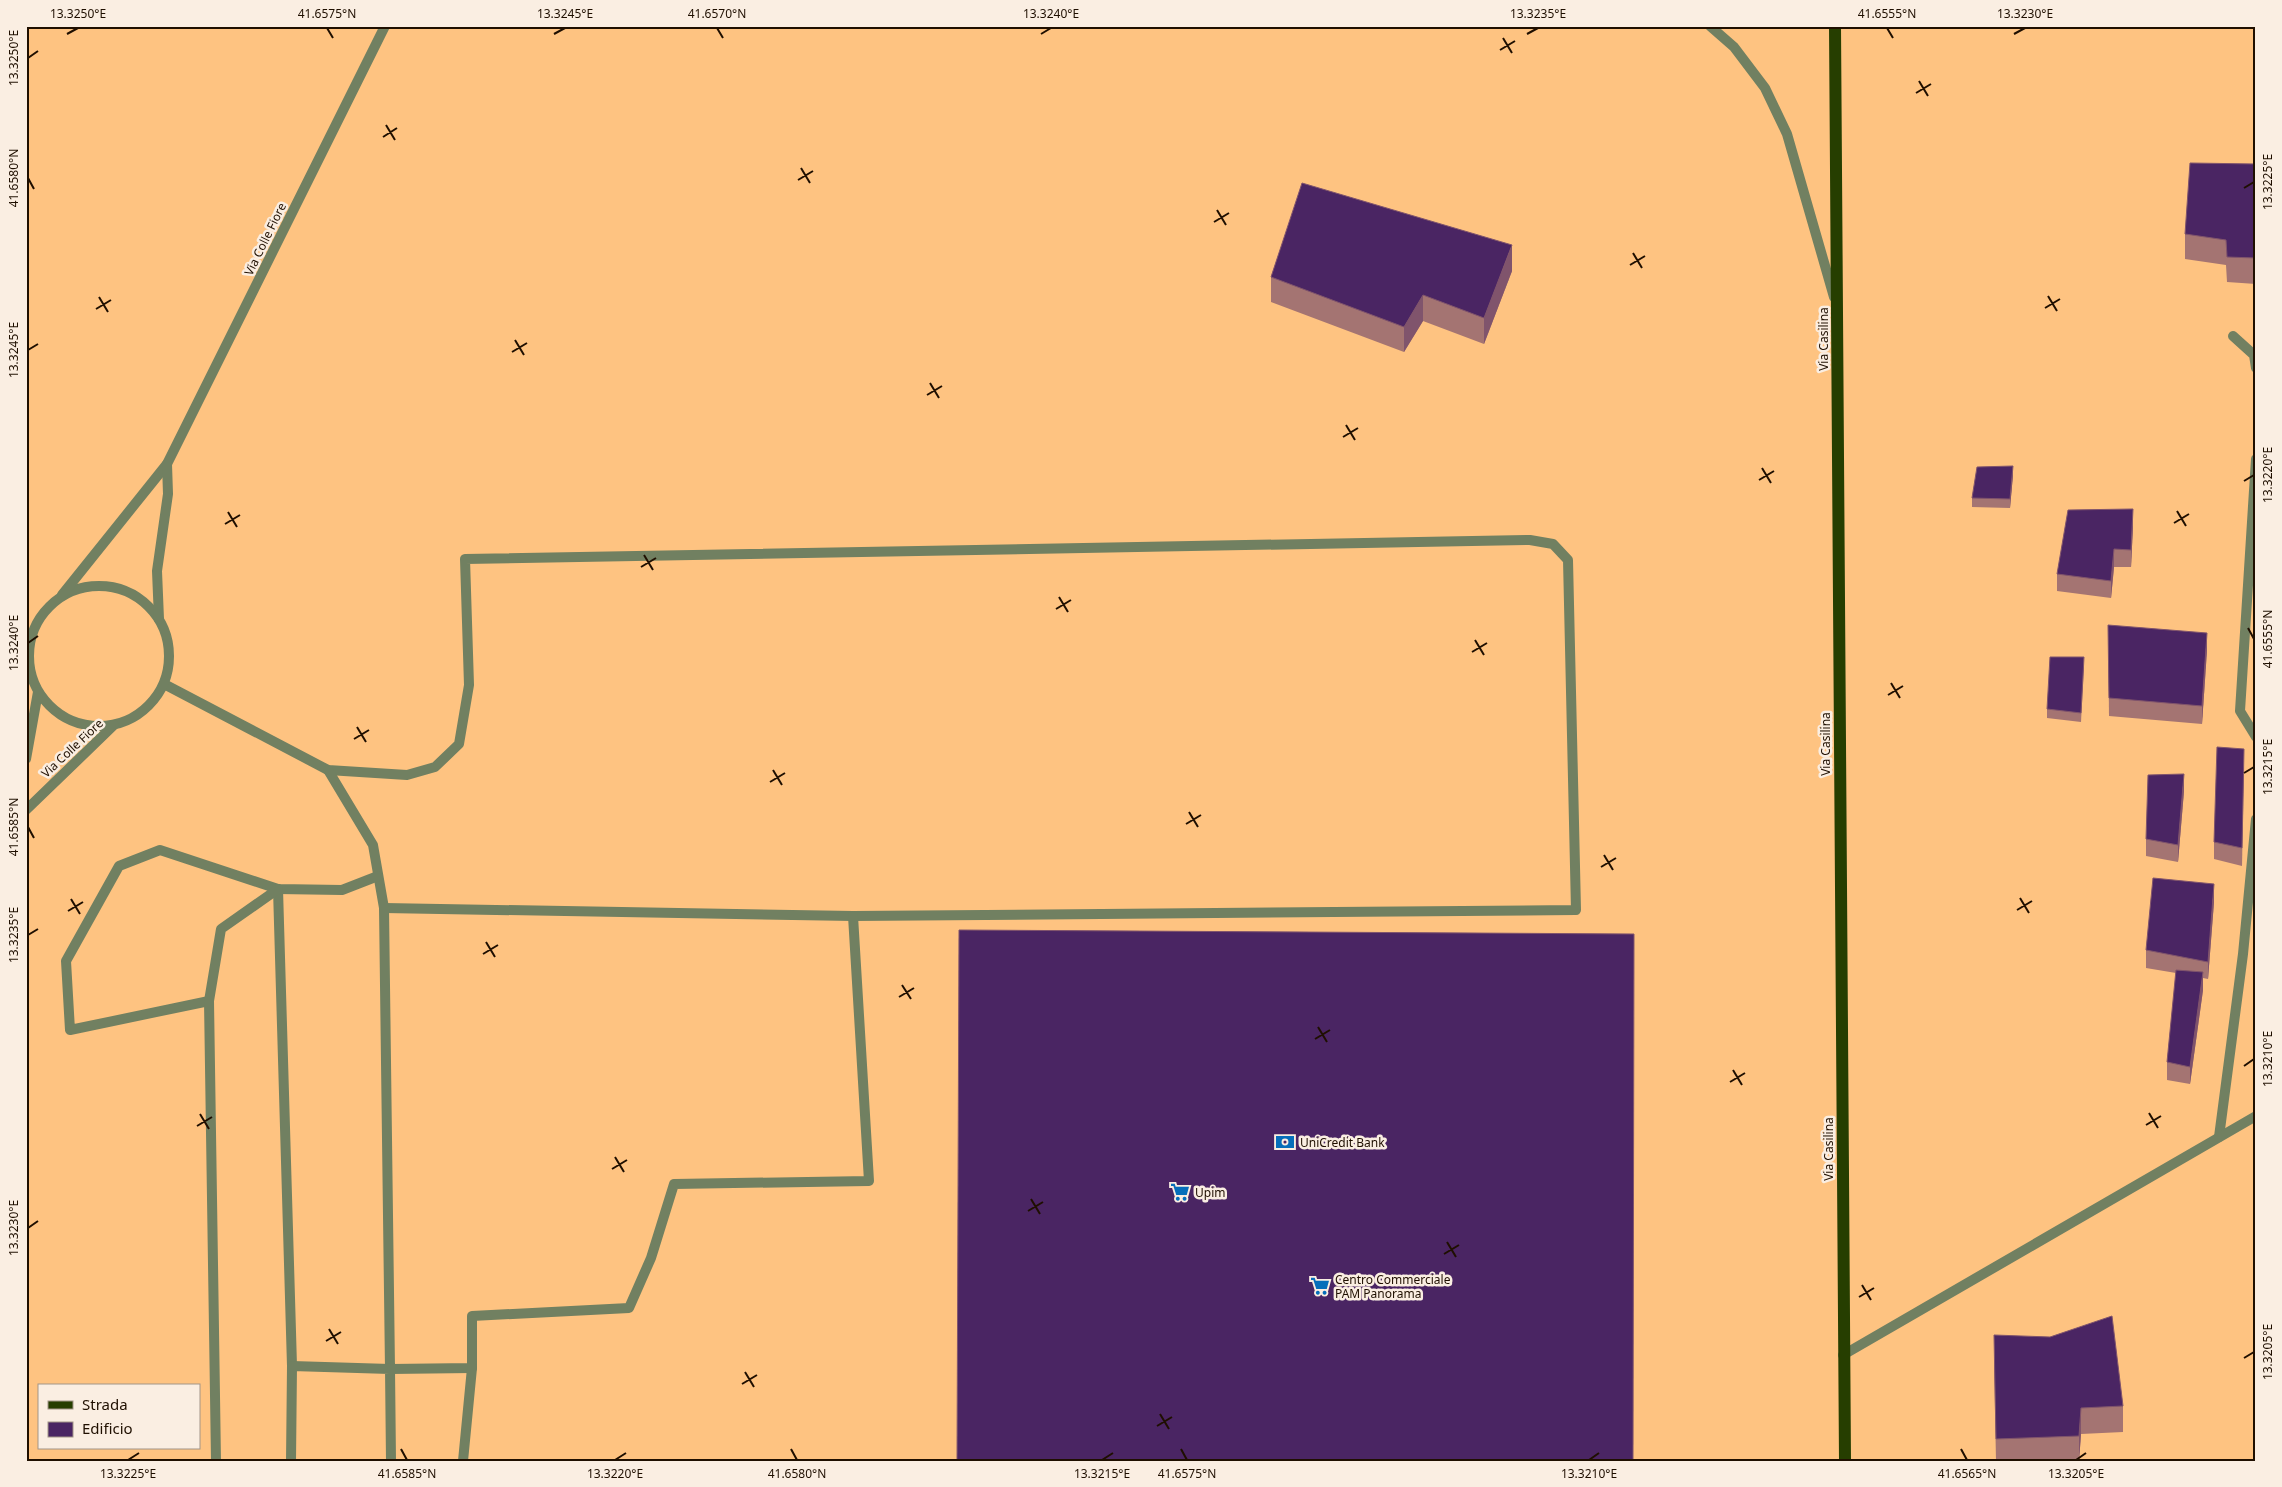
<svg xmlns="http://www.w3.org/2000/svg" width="2282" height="1487" viewBox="0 0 2282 1487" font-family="'Noto Sans',sans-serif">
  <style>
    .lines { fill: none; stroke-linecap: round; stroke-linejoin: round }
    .service { stroke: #718061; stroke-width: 10 }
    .minor { stroke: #718061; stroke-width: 10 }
    .primary { stroke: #263e00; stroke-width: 12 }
    .wall { fill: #a47472 }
    .shaded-wall { fill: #80546c }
    .building { fill: #4a2563; stroke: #80546c }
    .ticks { fill: none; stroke: #1f0f00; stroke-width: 2 }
    .labels { text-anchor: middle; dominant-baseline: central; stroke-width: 5; stroke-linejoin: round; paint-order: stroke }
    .street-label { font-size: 12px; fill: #1f0f00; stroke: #faeee2 }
    .poi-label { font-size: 12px; fill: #1f0f00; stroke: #faeee2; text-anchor: start }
    .neatline { fill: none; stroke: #1f0f00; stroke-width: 2 }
    .ticks-label { font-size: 12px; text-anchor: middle; fill: #1f0f00 }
  </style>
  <rect width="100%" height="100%" fill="#fec381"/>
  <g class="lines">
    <g class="service">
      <polyline points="2233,336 2254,355 2256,368"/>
      <polyline points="2256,459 2240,711 2256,737"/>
      <polyline points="164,684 328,770 407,775 435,767 459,744 469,685 465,559 1530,540 1553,544 1568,560 1576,910 853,916 384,908"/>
      <polyline points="328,770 373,845 384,908 390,1369 472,1368 472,1316 629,1308 651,1258 674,1184 869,1181 853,916"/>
      <polyline points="278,889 292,1366"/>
      <polyline points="209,1001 70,1030 66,961 119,866 160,850 278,889 342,890 378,876"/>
      <polyline points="2219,1137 2243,954 2256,819"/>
      <polyline points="216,1461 209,1001 221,929 278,889"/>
      <polyline points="291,1461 292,1366 390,1369 391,1461"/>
      <polyline points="463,1461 472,1368"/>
    </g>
    <g class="minor">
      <polyline points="1710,26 1734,47 1765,88 1787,134 1834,297"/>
      <circle cx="99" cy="656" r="70"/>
      <polyline points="62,595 167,464 385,26"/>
      <polyline points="159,619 157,571 168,494 167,464"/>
      <polyline points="26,759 38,692"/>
      <polyline points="26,810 114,725"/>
      <polyline points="1843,1355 2256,1116"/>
    </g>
    <polyline class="primary" points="1835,26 1845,1461"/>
  </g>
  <g class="wall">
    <polygon points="2256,164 2256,284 2227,282 2226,265 2185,259 2185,234"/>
    <polygon points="1512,271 1484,344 1423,321 1404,352 1271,302 1271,277"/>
    <polygon points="2013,475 2010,508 1972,507 1972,498"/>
    <polygon points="2133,526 2131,567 2114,567 2111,598 2057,591 2057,574"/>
    <polygon points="2108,625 2207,650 2202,724 2109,716"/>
    <polygon points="2084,666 2081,722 2047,718 2047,709"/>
    <polygon points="2244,766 2242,866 2214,859 2214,842"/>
    <polygon points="2184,791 2178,862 2146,856 2146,839"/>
    <polygon points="2214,902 2208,979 2203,978 2203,990 2190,1084 2167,1080 2167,1062 2176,973 2146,968 2146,950"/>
    <polygon points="1994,1360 2123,1406 2123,1432 2081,1434 2079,1461 1996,1461"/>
  </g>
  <g class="shaded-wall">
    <polygon points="1512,245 1512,271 1484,344 1484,318"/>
    <polygon points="1423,295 1423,321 1404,352 1404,327"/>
    <polygon points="2013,466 2013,475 2010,508 2010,499"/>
    <polygon points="2133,509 2133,526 2131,567 2131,550"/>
    <polygon points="2114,549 2114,567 2111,598 2111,581"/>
    <polygon points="2207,633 2207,650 2202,724 2202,706"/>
    <polygon points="2184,774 2184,791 2178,862 2178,845"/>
    <polygon points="2214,884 2214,902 2208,979 2208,962"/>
    <polygon points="2203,972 2203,990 2190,1084 2190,1067"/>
    <polygon points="2081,1408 2081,1434 2079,1461 2079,1436"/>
  </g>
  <g class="building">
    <polygon points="2190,163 2256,164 2256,258 2227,257 2226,240 2185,234"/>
    <polygon points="1302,183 1512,245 1484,318 1423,295 1404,327 1271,277"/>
    <polygon points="2013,466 2010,499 1972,498 1977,467"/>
    <polygon points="2133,509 2131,550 2114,549 2111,581 2057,574 2068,510"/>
    <polygon points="2108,625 2207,633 2202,706 2109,698"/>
    <polygon points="2050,657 2084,657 2081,713 2047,709"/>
    <polygon points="2217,747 2244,749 2242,848 2214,842"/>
    <polygon points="2184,774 2178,845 2146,839 2148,775"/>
    <polygon points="2153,878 2214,884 2208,962 2146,950"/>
    <polygon points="959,930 1634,934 1633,1461 957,1461"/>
    <polygon points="2176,970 2203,972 2190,1067 2167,1062"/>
    <polygon points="2112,1316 2123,1406 2081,1408 2079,1436 1996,1439 1994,1335 2050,1337"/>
  </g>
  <path class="ticks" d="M327 28 333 38M717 28 723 38M1887 28 1893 38M67 34 78 28M554 34 565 28M1041 34 1051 28M1527 34 1538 28M2014 34 2025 28M1503 38 1512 53M1500 50 1515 41M28 58 38 51M1919 81 1928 96M1916 93 1931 84M386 125 395 140M383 137 397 128M801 168 810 183M28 178 34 189M798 180 813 171M2244 188 2254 182M1217 210 1226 225M1214 222 1229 213M1633 253 1642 268M1630 265 1645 256M2048 296 2057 311M99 297 108 312M2045 308 2060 299M96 309 111 300M515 340 524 355M28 350 38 344M512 352 527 343M930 383 939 398M927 395 942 386M1346 425 1355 440M1343 437 1358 428M1762 468 1771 483M1759 480 1774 471M2244 481 2254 475M2177 511 2186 526M228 512 237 527M2174 523 2189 514M225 524 240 515M644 555 653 570M641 567 656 558M1059 597 1068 612M1056 609 1071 600M2248 628 2254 639M1475 640 1484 655M28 643 38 636M1472 652 1487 643M1891 683 1900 698M1888 695 1903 686M357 727 366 742M354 739 369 730M773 770 782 785M2244 773 2254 767M770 782 785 773M1189 812 1198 827M1186 824 1201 815M28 827 34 838M1604 855 1613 870M1601 867 1616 858M2020 898 2029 913M71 899 80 914M2017 910 2032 901M68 911 83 902M28 935 38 929M486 942 495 957M483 954 498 945M902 985 911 999M899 997 914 988M1318 1027 1327 1042M1315 1039 1330 1030M2244 1066 2254 1059M1733 1070 1742 1085M1730 1082 1745 1073M2149 1113 2158 1128M200 1114 209 1129M2146 1125 2161 1116M197 1126 212 1117M615 1157 624 1172M612 1169 627 1160M1031 1199 1040 1214M1028 1211 1043 1202M28 1228 38 1221M1447 1242 1456 1257M1444 1254 1459 1245M1862 1285 1871 1300M1859 1297 1874 1288M329 1329 338 1344M326 1341 341 1332M2244 1358 2254 1352M745 1372 754 1387M742 1384 757 1375M1160 1414 1169 1429M1157 1426 1172 1417M401 1449 407 1460M791 1449 797 1460M1181 1449 1187 1460M1961 1449 1967 1460M128 1460 139 1453M615 1460 626 1453M1102 1460 1113 1453M1589 1460 1599 1453M2076 1460 2086 1453"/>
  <defs>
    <g id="bank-bare" transform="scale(1.5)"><path d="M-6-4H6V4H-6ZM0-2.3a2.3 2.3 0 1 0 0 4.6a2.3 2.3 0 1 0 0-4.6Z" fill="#066eba" stroke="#faeee2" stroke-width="2.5" paint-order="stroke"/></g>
    <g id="supermarket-bare" transform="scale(1.5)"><path d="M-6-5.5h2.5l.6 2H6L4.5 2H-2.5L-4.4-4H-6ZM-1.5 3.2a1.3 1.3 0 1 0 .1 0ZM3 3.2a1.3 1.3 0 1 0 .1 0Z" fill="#066eba" stroke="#faeee2" stroke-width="2.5" paint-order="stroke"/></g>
  </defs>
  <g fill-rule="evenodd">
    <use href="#bank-bare" x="1285" y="1142"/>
    <use href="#supermarket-bare" x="1180" y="1192"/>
    <use href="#supermarket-bare" x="1320" y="1286"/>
  </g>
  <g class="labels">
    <g class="street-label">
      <text transform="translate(265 239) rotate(-64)">Via Colle Fiore</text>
      <text transform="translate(1823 339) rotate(-90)">Via Casilina</text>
      <text transform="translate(1825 744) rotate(-90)">Via Casilina</text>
      <text transform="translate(72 748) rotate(-43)">Via Colle Fiore</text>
      <text transform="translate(1828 1149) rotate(-90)">Via Casilina</text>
    </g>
    <g class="poi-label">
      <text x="1300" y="1142">UniCredit Bank</text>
      <text x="1195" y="1192">Upim</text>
      <text x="1335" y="1279">Centro Commerciale<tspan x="1335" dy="14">PAM Panorama</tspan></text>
    </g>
  </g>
  <rect width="2282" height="1487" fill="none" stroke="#faeee2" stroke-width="55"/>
  <rect x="38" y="1384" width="162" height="65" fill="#faeee2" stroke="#a29588"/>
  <rect x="48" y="1401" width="25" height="8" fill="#263e00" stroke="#a29588"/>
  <text x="82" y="1410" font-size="15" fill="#1f0f00">Strada</text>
  <rect x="48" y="1422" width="25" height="15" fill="#4a2563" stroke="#a29588"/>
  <text x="82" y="1434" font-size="15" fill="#1f0f00">Edificio</text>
  <rect x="28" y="28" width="2226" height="1432" class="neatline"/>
  <g class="ticks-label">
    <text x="78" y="18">13.3250°E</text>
    <text x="327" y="18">41.6575°N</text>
    <text x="565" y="18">13.3245°E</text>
    <text x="717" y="18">41.6570°N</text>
    <text x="1051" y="18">13.3240°E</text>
    <text x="1538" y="18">13.3235°E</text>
    <text x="1887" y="18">41.6555°N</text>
    <text x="2025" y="18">13.3230°E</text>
    <text transform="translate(14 58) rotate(-90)" y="4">13.3250°E</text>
    <text transform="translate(14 178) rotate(-90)" y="4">41.6580°N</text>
    <text transform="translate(2268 182) rotate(-90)" y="4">13.3225°E</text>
    <text transform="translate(14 350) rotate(-90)" y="4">13.3245°E</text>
    <text transform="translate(2268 475) rotate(-90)" y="4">13.3220°E</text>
    <text transform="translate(2268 639) rotate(-90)" y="4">41.6555°N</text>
    <text transform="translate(14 643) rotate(-90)" y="4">13.3240°E</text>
    <text transform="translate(2268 767) rotate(-90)" y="4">13.3215°E</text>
    <text transform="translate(14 827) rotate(-90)" y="4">41.6585°N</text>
    <text transform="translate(14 935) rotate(-90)" y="4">13.3235°E</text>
    <text transform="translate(2268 1059) rotate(-90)" y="4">13.3210°E</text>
    <text transform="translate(14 1228) rotate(-90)" y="4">13.3230°E</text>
    <text transform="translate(2268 1352) rotate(-90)" y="4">13.3205°E</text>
    <text x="128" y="1478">13.3225°E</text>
    <text x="407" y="1478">41.6585°N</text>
    <text x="615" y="1478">13.3220°E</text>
    <text x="797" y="1478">41.6580°N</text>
    <text x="1102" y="1478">13.3215°E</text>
    <text x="1187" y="1478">41.6575°N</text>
    <text x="1589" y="1478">13.3210°E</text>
    <text x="1967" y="1478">41.6565°N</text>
    <text x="2076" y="1478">13.3205°E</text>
  </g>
</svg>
